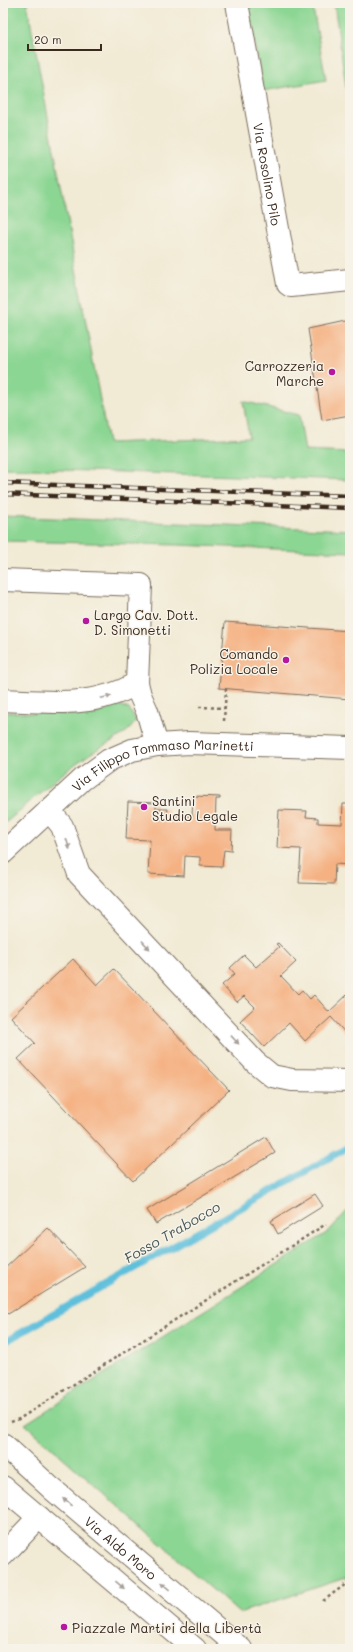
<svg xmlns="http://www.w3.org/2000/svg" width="353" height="1652" viewBox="0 0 353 1652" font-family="Mali,sans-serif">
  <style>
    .green { fill: #8bd693; stroke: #638058 }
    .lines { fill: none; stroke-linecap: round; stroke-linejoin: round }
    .stream { stroke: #5ec0dc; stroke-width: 7 }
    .building { fill: #f5b182 }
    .minor-casing { stroke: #7b6d5e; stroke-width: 24 }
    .path { stroke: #7b6d5e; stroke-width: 2.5; stroke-dasharray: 3 3; stroke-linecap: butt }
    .minor { stroke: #fff; stroke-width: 22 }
    .rail-casing { stroke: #3b2a1e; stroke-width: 4.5 }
    .rail { stroke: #f7f3e8; stroke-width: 3; stroke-dasharray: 9; stroke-linecap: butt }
    .oneway { fill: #a79f9a }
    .poi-dot { fill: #b5179e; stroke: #f7f3e8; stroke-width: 1.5 }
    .labels { text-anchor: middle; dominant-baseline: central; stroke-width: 3; stroke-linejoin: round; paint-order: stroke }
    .street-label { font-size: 13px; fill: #3b2a1e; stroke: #f7f3e8 }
    .poi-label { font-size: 13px; fill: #3b2a1e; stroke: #f7f3e8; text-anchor: start }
    .water-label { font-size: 14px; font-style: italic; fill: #465757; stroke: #f7f3e8 }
  </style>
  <rect width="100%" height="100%" fill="#f7f3e8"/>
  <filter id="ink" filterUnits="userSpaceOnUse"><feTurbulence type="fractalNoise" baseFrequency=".025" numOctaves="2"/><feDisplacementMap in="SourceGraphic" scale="8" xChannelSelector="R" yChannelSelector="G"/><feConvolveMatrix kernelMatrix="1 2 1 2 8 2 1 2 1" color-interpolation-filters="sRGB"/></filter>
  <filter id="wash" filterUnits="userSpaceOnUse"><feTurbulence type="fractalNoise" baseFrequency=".012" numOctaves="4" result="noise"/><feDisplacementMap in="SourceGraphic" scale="16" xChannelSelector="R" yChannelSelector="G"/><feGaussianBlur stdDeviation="0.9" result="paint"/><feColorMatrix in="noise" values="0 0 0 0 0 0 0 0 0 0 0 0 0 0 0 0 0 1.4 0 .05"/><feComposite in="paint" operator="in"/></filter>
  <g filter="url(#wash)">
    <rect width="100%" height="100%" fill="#f1ead4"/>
    <g class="green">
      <polygon points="3,3 27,3 108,443 249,437 243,401 299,415 305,451 350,453 350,480 3,468"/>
      <polygon points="247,3 312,3 326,80 263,91"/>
      <polygon points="334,3 350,3 350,114"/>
      <polygon points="3,516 350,530 350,552 178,545 3,541"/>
      <path d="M119 705 129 709 136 720C131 732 114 740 103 746 66 767 35 798 3 825V712L93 715Z"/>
      <polygon points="350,1208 350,1591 348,1577 239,1613 25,1424 328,1232"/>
    </g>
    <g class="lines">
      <polyline class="stream" points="8,1340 350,1146"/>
    </g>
    <g id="blocks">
      <g class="building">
        <polygon points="350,320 350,415 322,420 308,329"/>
        <polygon points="225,622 350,631 350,699 219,688"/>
        <polygon points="193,796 220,797 220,799 216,799 215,830 232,830 231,851 224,850 222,867 200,866 200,857 185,856 184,876 148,874 150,840 126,839 128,802 156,803 156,809 168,809 167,815 192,816"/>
        <polygon points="343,804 350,804 350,865 335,864 334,884 299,883 301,849 277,848 279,810 307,811 306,817 318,818 318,823 342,824"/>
        <polygon points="278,943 296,962 281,976 298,994 302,990 310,999 314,995 329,1012 347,995 350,998 350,1038 331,1017 305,1041 289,1023 264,1047 240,1021 255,1007 244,996 237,1002 222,985 235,974 230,968 244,955 256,967 279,947 276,944"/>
        <polygon points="73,959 97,985 114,969 229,1090 133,1181 18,1059 35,1043 11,1017"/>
        <polygon points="266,1137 275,1153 156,1224 147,1210"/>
        <polygon points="315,1194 323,1206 278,1234 271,1221"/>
        <polygon points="48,1228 85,1267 8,1314 3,1309 3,1270"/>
      </g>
    </g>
  </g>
  <g filter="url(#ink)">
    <use href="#blocks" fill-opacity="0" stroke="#7b6d5e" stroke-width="1"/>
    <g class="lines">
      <g class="minor-casing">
        <g id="minor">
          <path id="s1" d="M237 3 288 284 291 286 350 280"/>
          <polyline points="3,580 141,585 137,683 140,695 147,711 157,745"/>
          <path d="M3 700C49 702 96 708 137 683"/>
          <polyline points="49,810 62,826 79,874 255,1062 272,1076 292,1080 350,1081"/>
          <path id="s2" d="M3 853 83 779 109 760 132 750 157 745 189 743 350 748"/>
          <path id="s3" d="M3 1444 51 1488 241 1649"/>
          <polyline points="3,1487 195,1649"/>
          <polyline points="3,1555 39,1517"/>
        </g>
      </g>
      <g class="path">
        <polyline points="199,707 225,708"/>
        <polyline points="224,721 226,689"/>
        <polyline points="11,1422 19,1419 326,1224"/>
        <polyline points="323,1601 350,1581"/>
      </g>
      <use href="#minor" class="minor"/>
      <g class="rail-casing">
        <g id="rail">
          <polyline points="3,483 350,496"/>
          <polyline points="3,494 350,508"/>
        </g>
      </g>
      <use href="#rail" class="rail"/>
    </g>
    <defs><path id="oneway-solid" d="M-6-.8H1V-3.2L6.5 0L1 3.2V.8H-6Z"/></defs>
    <g class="oneway">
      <use href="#oneway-solid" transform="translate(106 697) rotate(-15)"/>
      <use href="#oneway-solid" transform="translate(68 844) rotate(71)"/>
      <use href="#oneway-solid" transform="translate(146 945) rotate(47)"/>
      <use href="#oneway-solid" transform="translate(235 1040) rotate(47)"/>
      <use href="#oneway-solid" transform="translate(67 1502) rotate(-140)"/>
      <use href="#oneway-solid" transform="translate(120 1585) rotate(40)"/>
      <use href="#oneway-solid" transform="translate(166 1586) rotate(-140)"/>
    </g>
  </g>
  <g class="poi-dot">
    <circle cx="332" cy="372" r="4"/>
    <circle cx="86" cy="621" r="4"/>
    <circle cx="286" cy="660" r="4"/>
    <circle cx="144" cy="807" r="4"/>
    <circle cx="64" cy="1627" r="4"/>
  </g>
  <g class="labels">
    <g class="street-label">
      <text stroke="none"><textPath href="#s1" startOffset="174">Via Rosolino Pilo</textPath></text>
      <text stroke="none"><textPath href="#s2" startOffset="192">Via Filippo Tommaso Marinetti</textPath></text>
      <text stroke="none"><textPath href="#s3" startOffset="157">Via Aldo Moro</textPath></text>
    </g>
    <g class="poi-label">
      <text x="324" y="365" text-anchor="end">Carrozzeria<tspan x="324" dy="15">Marche</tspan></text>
      <text x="94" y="614">Largo Cav. Dott.<tspan x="94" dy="15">D. Simonetti</tspan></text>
      <text x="278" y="653" text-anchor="end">Comando<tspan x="278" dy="15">Polizia Locale</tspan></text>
      <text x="152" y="800">Santini<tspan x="152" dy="15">Studio Legale</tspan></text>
      <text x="72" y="1627">Piazzale Martiri della Libertà</text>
    </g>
    <g class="water-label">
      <text transform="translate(172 1232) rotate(-30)">Fosso Trabocco</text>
    </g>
  </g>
  <rect width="353" height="1652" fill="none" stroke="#f7f3e8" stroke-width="16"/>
  <path d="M28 44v6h73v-6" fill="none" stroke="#3b2a1e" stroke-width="2"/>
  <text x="34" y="44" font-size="12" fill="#3b2a1e" stroke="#f7f3e8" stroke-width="3" paint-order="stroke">20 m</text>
</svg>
